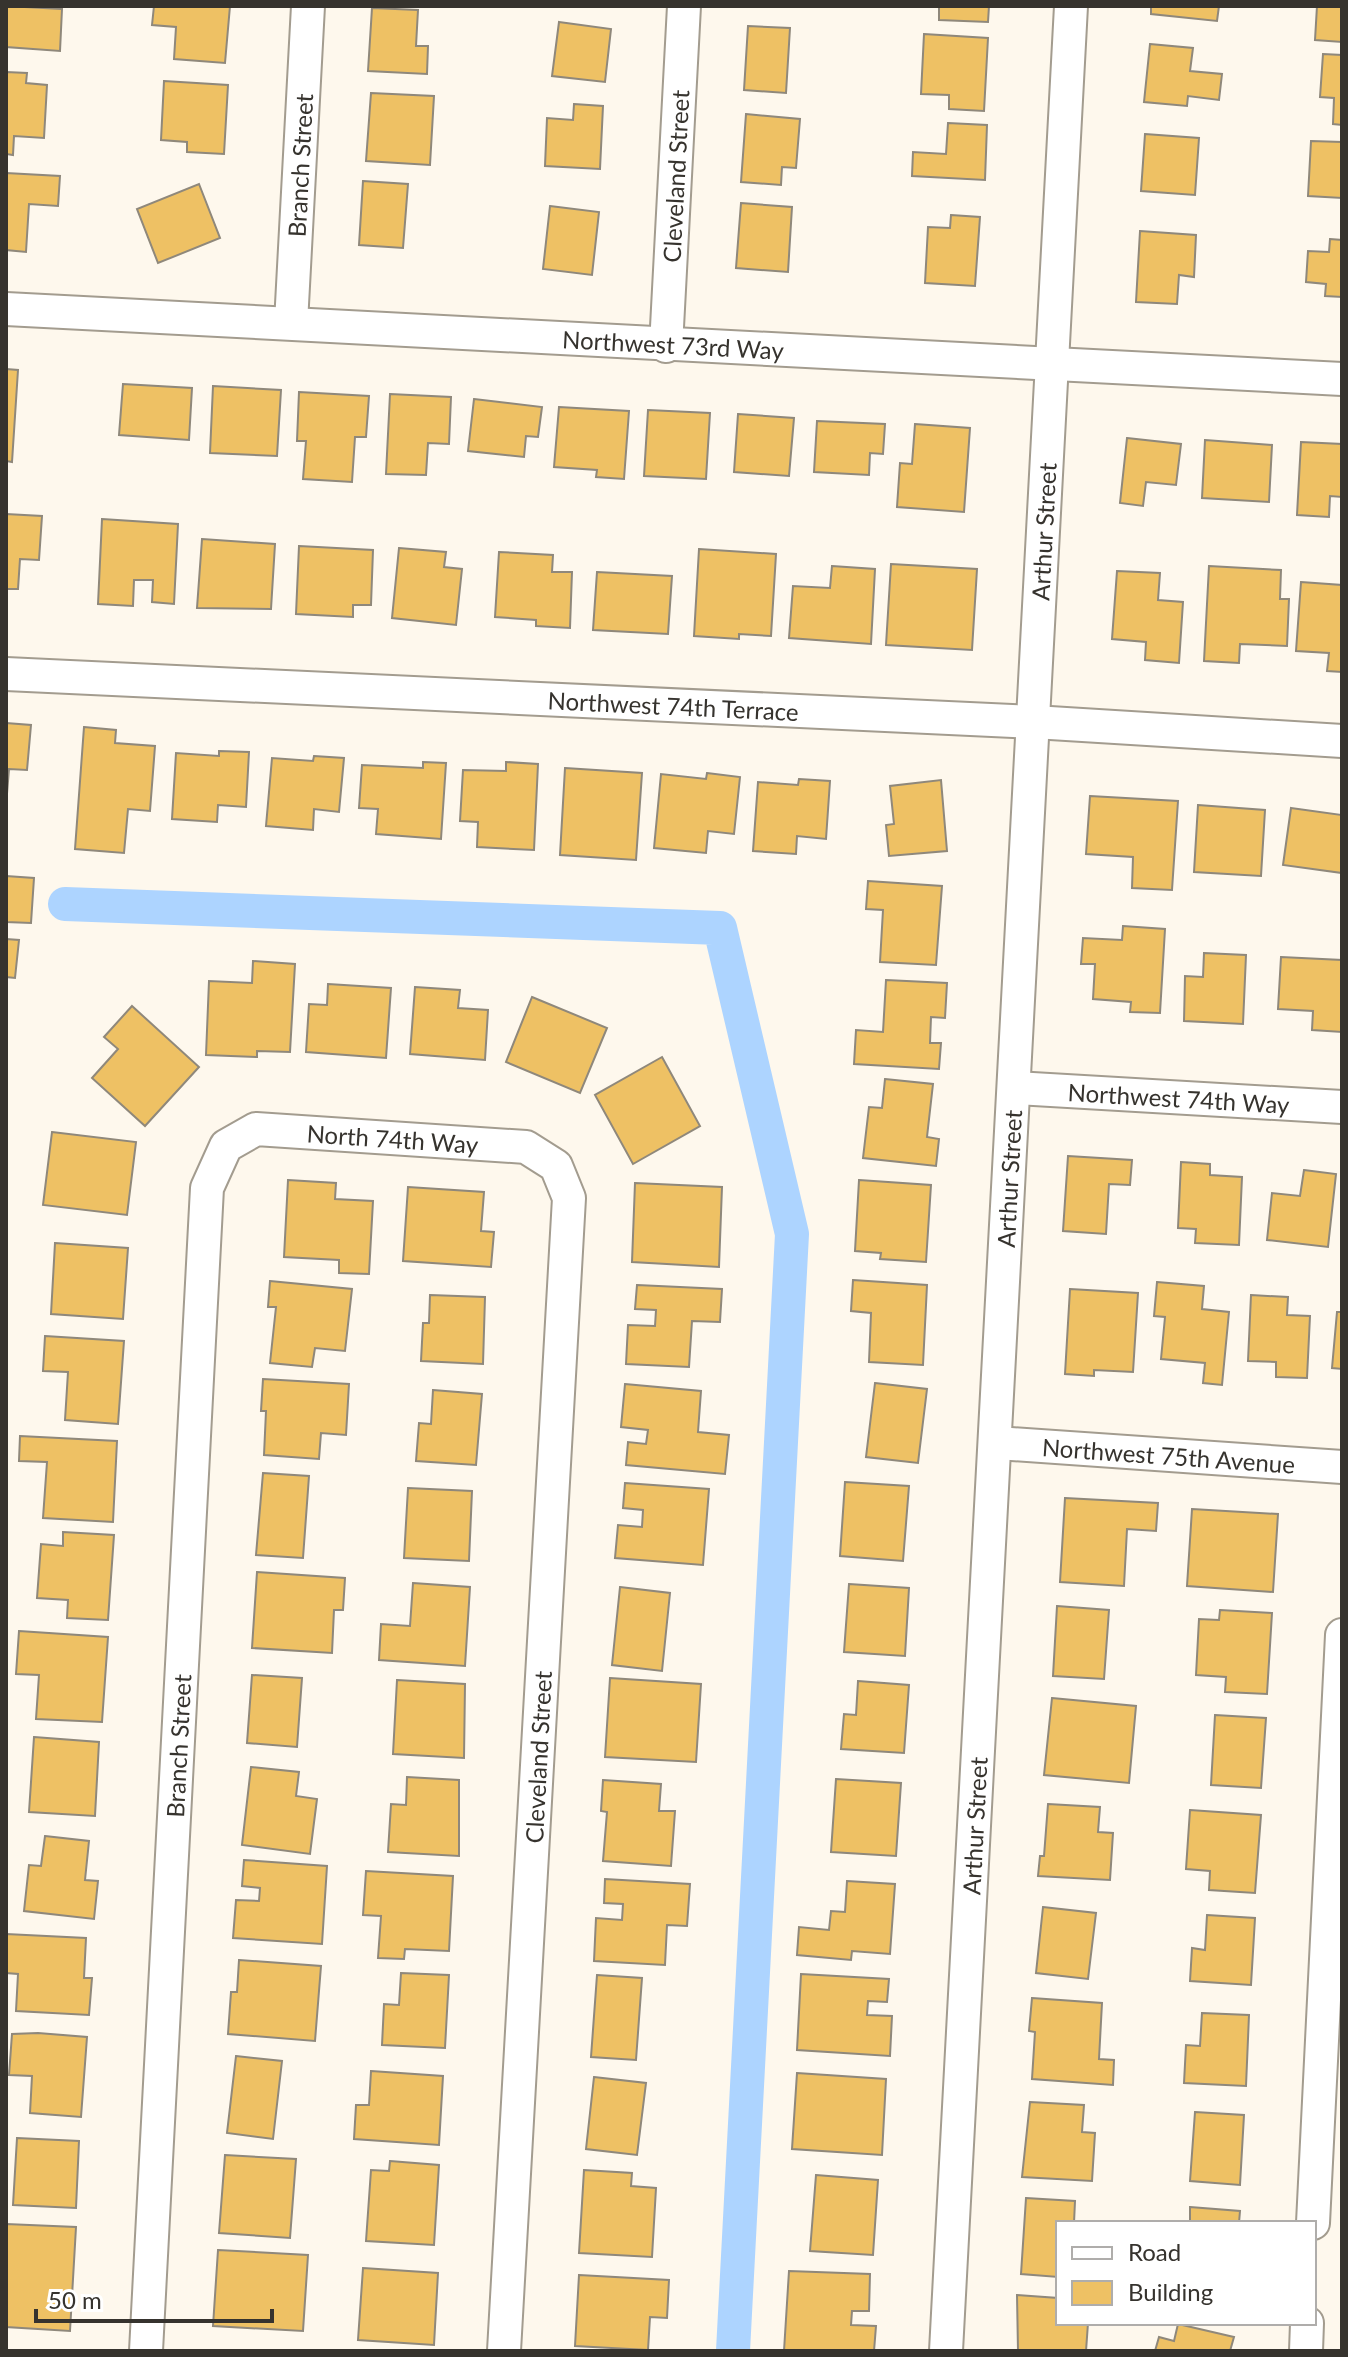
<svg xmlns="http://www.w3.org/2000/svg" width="1348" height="2357" viewBox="0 0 1348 2357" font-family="Lato,sans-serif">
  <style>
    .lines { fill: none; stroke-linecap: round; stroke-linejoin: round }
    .canal { stroke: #add4ff; stroke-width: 34 }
    .building { fill: #eec164; stroke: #8f887b; stroke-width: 2 }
    .minor-casing { stroke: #a39c8f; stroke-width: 36 }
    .minor { stroke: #fff; stroke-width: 32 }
    .labels { text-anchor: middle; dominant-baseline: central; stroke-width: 6; stroke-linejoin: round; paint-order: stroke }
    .street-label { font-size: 24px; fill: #36332e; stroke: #fff }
  </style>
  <rect width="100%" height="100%" fill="#fef8ed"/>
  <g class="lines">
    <polyline class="canal" points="65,904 720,928 792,1234 733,2351"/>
  </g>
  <g class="building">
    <polygon points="6,6 62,9 60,51 6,47"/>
    <polygon points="154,6 230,6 225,63 174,59 176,27 152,25"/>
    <polygon points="939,6 989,6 988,22 939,20"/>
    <polygon points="1151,6 1219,6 1217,21 1151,14"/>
    <polygon points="1317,6 1342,6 1342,42 1315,40"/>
    <polygon points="372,8 418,10 416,46 428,46 427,74 368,71"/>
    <polygon points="559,22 611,29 605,82 552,76"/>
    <polygon points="748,26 790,28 786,93 744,90"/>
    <polygon points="924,34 988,38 984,111 949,109 949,95 921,94"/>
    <polygon points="1150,44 1193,48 1190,71 1222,74 1219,100 1188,96 1187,106 1144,102"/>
    <polygon points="1323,54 1342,55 1342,125 1333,124 1334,98 1320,97"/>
    <polygon points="6,72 27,73 26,83 47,85 44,138 14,136 13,155 6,154"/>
    <polygon points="164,81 228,85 224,154 187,152 187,142 161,140"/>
    <polygon points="371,93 434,96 430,165 366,161"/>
    <polygon points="574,104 603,106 600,169 545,166 547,118 573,120"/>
    <polygon points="746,114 800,119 796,168 782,167 781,185 741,182"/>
    <polygon points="948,123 987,125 985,180 912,176 913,152 946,154"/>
    <polygon points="1145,134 1199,138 1195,195 1141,191"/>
    <polygon points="1311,141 1342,142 1342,198 1308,196"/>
    <polygon points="6,173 60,176 58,206 29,204 26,252 6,250"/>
    <polygon points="363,181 408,184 403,248 359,245"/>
    <polygon points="199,184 220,238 158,263 137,209"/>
    <polygon points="741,203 792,207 788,272 736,268"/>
    <polygon points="550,206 599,212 592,275 543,269"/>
    <polygon points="951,215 980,217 975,286 925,283 928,227 950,228"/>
    <polygon points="1140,231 1196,235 1194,277 1179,275 1177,304 1136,302"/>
    <polygon points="1330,239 1342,240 1342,297 1325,296 1326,284 1306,282 1308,251 1329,252"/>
    <polygon points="6,369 18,370 12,462 6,461"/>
    <polygon points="123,384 192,388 189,440 119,435"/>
    <polygon points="213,386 281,390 277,456 210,453"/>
    <polygon points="299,392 369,396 366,437 355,437 352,482 303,479 306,441 297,441"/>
    <polygon points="390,394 451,397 449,444 428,443 426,475 386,474"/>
    <polygon points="474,399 542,407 538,437 526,436 524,457 468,451"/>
    <polygon points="559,407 629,411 624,479 596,477 597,470 554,467"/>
    <polygon points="648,410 710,413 706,479 644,476"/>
    <polygon points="738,414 794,418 789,476 734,472"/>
    <polygon points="817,421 885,424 883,454 870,453 869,475 814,472"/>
    <polygon points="915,424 970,428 964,512 897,507 900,463 912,464"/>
    <polygon points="1127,438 1181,444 1176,485 1146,482 1143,506 1120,503"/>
    <polygon points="1205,440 1272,445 1269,502 1202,498"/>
    <polygon points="1301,442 1342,444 1342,497 1330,496 1329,517 1297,515"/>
    <polygon points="6,514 42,516 39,560 20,559 18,589 6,589"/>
    <polygon points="102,519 178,524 174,604 152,602 153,580 134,580 133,606 98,604"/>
    <polygon points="202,539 275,544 271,609 197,608"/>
    <polygon points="299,546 373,550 371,605 353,605 353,617 296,614"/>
    <polygon points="399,548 446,552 444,567 462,569 456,625 392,618"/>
    <polygon points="699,549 776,554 771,636 739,634 739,639 694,636"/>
    <polygon points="499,552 553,555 552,572 572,572 570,628 536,626 536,620 495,617"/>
    <polygon points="891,564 977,569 972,650 886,645"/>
    <polygon points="832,566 875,569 871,644 789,638 793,586 830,588"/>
    <polygon points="1209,566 1281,570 1280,599 1289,599 1287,646 1240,644 1239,663 1204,661"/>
    <polygon points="1117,571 1160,573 1158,600 1183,602 1179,663 1145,660 1146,642 1112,639"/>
    <polygon points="597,572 672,576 668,634 593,630"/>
    <polygon points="1301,582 1342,585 1342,672 1327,671 1329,653 1296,651"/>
    <polygon points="6,723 31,725 27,770 9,769 6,806"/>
    <polygon points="84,727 116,730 115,743 155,746 150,811 128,809 124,853 75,849"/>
    <polygon points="219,751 249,752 246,807 218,805 217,822 172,819 176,753 219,756"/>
    <polygon points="314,756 344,758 339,812 314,809 313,830 266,826 272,758 313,761"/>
    <polygon points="423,762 446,763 441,839 376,834 378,809 359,808 362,765 423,768"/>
    <polygon points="506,762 538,764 534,850 477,847 478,822 460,821 463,770 506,771"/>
    <polygon points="565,768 642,773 636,860 560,855"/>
    <polygon points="707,773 740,777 734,834 708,831 706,853 654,848 661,774 706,779"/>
    <polygon points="799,779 830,781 826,839 797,836 796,854 753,851 758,782 798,785"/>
    <polygon points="941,780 947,851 889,856 886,825 894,824 890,786"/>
    <polygon points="1090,796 1178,801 1172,890 1132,888 1133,857 1086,854"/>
    <polygon points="1198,805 1265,810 1261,876 1194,872"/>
    <polygon points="1291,808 1342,815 1342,873 1283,865"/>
    <polygon points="6,876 34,878 31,923 6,922"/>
    <polygon points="868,881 942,886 936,965 880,962 883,910 866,909"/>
    <polygon points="1123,926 1165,929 1160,1013 1130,1012 1131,1002 1093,999 1095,964 1081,964 1083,938 1122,940"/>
    <polygon points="6,939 19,940 15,978 6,977"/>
    <polygon points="1204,953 1246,955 1243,1024 1184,1021 1185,976 1203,977"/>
    <polygon points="1281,957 1342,960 1342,1032 1312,1030 1313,1011 1278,1009"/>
    <polygon points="253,961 295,964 290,1052 257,1051 257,1057 206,1055 209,981 252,983"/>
    <polygon points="886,980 947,983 945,1018 931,1017 930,1043 941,1043 939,1069 854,1064 856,1030 883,1032"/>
    <polygon points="328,984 391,988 386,1058 306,1052 309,1004 327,1005"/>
    <polygon points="415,987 460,990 458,1008 488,1010 485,1060 410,1054"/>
    <polygon points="532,997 607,1028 580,1093 506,1062"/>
    <polygon points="132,1006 199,1067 145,1126 92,1078 118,1049 104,1037"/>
    <polygon points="662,1057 700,1126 633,1164 595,1095"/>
    <polygon points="885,1079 933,1084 927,1137 939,1139 936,1166 863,1158 869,1107 882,1108"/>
    <polygon points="52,1132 136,1142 127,1215 43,1205"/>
    <polygon points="1068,1156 1132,1160 1130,1185 1109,1184 1106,1234 1063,1231"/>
    <polygon points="1181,1162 1210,1164 1210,1175 1242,1177 1239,1245 1195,1243 1196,1229 1178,1228"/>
    <polygon points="1304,1170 1336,1174 1328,1247 1267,1240 1272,1193 1300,1196"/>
    <polygon points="288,1180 336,1183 335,1199 373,1201 369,1274 339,1273 339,1260 284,1257"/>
    <polygon points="859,1180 931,1185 926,1262 880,1259 881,1253 855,1251"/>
    <polygon points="635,1183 722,1187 719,1267 632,1262"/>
    <polygon points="408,1187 484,1192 481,1231 494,1232 491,1267 403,1261"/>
    <polygon points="55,1243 128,1248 123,1319 51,1314"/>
    <polygon points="853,1280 927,1285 923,1365 869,1362 871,1313 851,1311"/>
    <polygon points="270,1281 352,1289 345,1351 315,1348 312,1367 270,1363 276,1307 268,1307"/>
    <polygon points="1157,1282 1204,1286 1202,1309 1229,1312 1222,1385 1203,1383 1205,1363 1161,1359 1165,1317 1154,1316"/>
    <polygon points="637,1285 722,1289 720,1322 692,1321 689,1367 626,1364 628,1325 655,1326 656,1310 635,1309"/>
    <polygon points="1070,1289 1138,1293 1133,1372 1094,1370 1094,1376 1065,1374"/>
    <polygon points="430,1295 485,1297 483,1364 421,1361 423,1323 429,1323"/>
    <polygon points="1251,1295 1288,1297 1287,1315 1310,1316 1307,1378 1276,1377 1276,1362 1248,1361"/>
    <polygon points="1337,1312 1342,1312 1342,1369 1332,1368"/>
    <polygon points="45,1336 124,1341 118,1424 65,1420 68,1372 43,1371"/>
    <polygon points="263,1379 349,1384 346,1435 321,1433 319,1459 264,1455 266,1411 261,1411"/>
    <polygon points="875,1383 927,1389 918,1463 866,1457"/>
    <polygon points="625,1384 701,1391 698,1432 729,1435 725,1474 626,1465 628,1442 646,1444 648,1430 621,1427"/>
    <polygon points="433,1390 482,1394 476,1465 416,1461 419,1423 431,1424"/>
    <polygon points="20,1436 117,1441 113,1522 43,1518 47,1462 19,1461"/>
    <polygon points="263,1473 309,1476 303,1558 256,1555"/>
    <polygon points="845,1482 909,1486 903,1561 840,1556"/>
    <polygon points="625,1483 709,1489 703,1565 615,1558 618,1525 642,1527 643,1510 623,1508"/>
    <polygon points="408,1488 472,1491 469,1561 404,1558"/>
    <polygon points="1065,1498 1158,1503 1156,1531 1127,1529 1124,1586 1060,1582"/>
    <polygon points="1192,1509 1278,1514 1273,1592 1187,1586"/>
    <polygon points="63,1532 114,1535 108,1620 67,1618 68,1600 37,1598 41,1544 63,1546"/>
    <polygon points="257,1572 345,1578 343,1610 334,1610 332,1653 252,1648"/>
    <polygon points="413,1583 470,1587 465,1666 379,1660 381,1624 410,1626"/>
    <polygon points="849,1584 909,1588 905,1656 844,1652"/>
    <polygon points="620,1587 670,1593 662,1671 612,1665"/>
    <polygon points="1057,1606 1109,1610 1104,1679 1053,1676"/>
    <polygon points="1220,1610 1272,1613 1267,1694 1225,1692 1226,1677 1196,1675 1199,1619 1219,1620"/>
    <polygon points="19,1631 108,1637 102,1722 36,1719 39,1675 16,1674"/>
    <polygon points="252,1675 302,1678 297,1747 247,1743"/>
    <polygon points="610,1678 701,1684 696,1762 605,1757"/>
    <polygon points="397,1680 465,1684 464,1758 393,1754"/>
    <polygon points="858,1681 909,1685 904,1753 841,1749 844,1714 856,1715"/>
    <polygon points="1052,1698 1136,1706 1129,1783 1044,1775"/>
    <polygon points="1215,1715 1266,1718 1261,1788 1211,1785"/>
    <polygon points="34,1737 99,1742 95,1816 29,1812"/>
    <polygon points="251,1767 299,1772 296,1796 317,1799 310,1854 242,1845"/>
    <polygon points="407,1777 459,1780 459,1856 388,1852 391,1804 406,1805"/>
    <polygon points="836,1779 901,1783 896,1856 831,1852"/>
    <polygon points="603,1780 661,1784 659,1811 675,1811 671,1866 603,1861 607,1812 601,1811"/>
    <polygon points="1048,1804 1100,1807 1098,1832 1113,1833 1110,1880 1038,1876 1040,1856 1044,1856"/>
    <polygon points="1190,1810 1261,1815 1255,1893 1209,1890 1210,1871 1186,1869"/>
    <polygon points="45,1836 89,1841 85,1880 98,1881 94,1919 24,1911 29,1865 41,1866"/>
    <polygon points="244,1860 327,1866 322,1944 233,1938 236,1900 259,1901 260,1888 242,1886"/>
    <polygon points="366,1871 453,1876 449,1951 405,1949 404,1959 378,1958 381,1916 363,1915"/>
    <polygon points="605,1879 690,1884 687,1926 667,1925 665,1965 594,1961 596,1918 622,1920 623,1904 604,1903"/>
    <polygon points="847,1881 895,1884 890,1954 852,1951 851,1960 797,1955 799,1927 829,1930 831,1911 845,1912"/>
    <polygon points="1043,1907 1096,1913 1088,1979 1036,1973"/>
    <polygon points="1207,1915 1255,1918 1251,1985 1190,1981 1192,1948 1205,1950"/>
    <polygon points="6,1934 86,1938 84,1978 92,1978 89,2015 16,2011 18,1974 6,1973"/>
    <polygon points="239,1960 321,1966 315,2041 228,2034 231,1992 237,1992"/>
    <polygon points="401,1973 449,1975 445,2048 382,2045 384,2004 399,2005"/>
    <polygon points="801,1974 889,1979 887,2002 868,2001 867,2015 892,2016 890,2056 797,2050"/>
    <polygon points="597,1975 642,1978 636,2060 591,2057"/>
    <polygon points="1032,1998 1102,2003 1099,2059 1114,2060 1113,2085 1032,2079 1035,2032 1029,2031"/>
    <polygon points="1202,2013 1249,2015 1246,2086 1184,2083 1186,2045 1200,2046"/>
    <polygon points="38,2033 87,2037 81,2117 30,2113 32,2076 9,2075 12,2034"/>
    <polygon points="236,2056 282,2061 273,2139 227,2133"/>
    <polygon points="371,2071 443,2076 439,2145 354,2139 356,2105 369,2105"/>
    <polygon points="797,2073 886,2079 882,2155 792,2149"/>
    <polygon points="594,2077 646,2083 637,2155 586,2149"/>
    <polygon points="1030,2102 1084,2105 1082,2132 1095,2133 1092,2181 1022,2177"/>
    <polygon points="1195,2112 1244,2115 1240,2185 1190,2181"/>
    <polygon points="17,2138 79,2141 76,2208 13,2205"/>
    <polygon points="225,2155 296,2159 290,2238 219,2233"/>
    <polygon points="390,2161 439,2165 434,2245 366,2241 371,2170 389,2171"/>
    <polygon points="584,2170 632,2173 631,2186 656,2188 652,2257 579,2253"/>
    <polygon points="816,2175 878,2180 873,2255 810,2251"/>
    <polygon points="1026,2198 1075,2201 1074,2223 1058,2223 1058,2277 1021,2274"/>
    <polygon points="1190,2207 1240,2211 1239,2223 1190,2223"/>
    <polygon points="6,2224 76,2227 70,2331 6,2327"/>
    <polygon points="218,2250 308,2255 303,2331 213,2326"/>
    <polygon points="363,2268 438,2273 434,2345 358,2340"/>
    <polygon points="789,2271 870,2274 869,2311 852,2311 851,2325 876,2326 874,2351 784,2351"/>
    <polygon points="579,2275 669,2280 667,2318 650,2317 648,2350 575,2346"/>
    <polygon points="1017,2295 1058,2298 1058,2323 1088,2323 1086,2351 1018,2351"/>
    <polygon points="1178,2324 1234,2337 1230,2351 1155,2351 1159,2337 1174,2341"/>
  </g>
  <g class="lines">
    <g class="minor-casing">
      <g id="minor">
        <path id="s1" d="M6 309 1342 379"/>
        <path id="s2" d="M291 323 308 6"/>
        <path id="s3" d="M666 346 684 6"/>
        <path id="s4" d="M6 674 1034 722 1342 741"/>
        <path id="s5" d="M1015 1088 1342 1107"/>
        <path id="s6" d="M997 1443 1342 1467"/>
        <polyline points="1313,2223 1342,1635"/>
        <path id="s7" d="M146 2351 207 1188 226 1146 256 1129 526 1147 556 1166 569 1198 504 2351"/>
        <path id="s8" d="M946 2351 1071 6"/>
        <polyline points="1306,2351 1307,2323"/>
      </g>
    </g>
    <use href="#minor" class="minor"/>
  </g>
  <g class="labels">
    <g class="street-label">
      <text stroke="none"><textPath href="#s2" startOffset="158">Branch Street</textPath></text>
      <text stroke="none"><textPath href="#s3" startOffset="170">Cleveland Street</textPath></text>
      <text stroke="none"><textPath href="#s1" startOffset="668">Northwest 73rd Way</textPath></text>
      <text stroke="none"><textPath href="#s8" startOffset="1822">Arthur Street</textPath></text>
      <text stroke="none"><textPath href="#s4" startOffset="668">Northwest 74th Terrace</textPath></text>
      <text stroke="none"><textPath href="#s5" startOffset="164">Northwest 74th Way</textPath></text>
      <text stroke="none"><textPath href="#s7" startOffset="1382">North 74th Way</textPath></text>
      <text stroke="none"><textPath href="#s8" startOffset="1174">Arthur Street</textPath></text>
      <text stroke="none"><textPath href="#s6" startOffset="172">Northwest 75th Avenue</textPath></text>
      <text stroke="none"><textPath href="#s7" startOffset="606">Branch Street</textPath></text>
      <text transform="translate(538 1757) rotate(-87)">Cleveland Street</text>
      <text stroke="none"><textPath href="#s8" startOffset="526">Arthur Street</textPath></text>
    </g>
  </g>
  <rect width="1348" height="2357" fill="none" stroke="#36332e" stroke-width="16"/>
  <rect x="1056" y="2221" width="260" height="104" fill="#ffffff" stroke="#afadab" stroke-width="2"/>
  <rect x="1072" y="2247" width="40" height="12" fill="#ffffff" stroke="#afadab" stroke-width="2"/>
  <text x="1128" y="2261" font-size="24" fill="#36332e">Road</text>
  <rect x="1072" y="2281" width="40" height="24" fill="#eec164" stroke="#afadab" stroke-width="2"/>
  <text x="1128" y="2301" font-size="24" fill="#36332e">Building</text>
  <path d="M36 2309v12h236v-12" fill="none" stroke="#36332e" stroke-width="4"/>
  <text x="48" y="2309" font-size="24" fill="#36332e" stroke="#ffffff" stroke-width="6" paint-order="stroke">50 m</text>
</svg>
